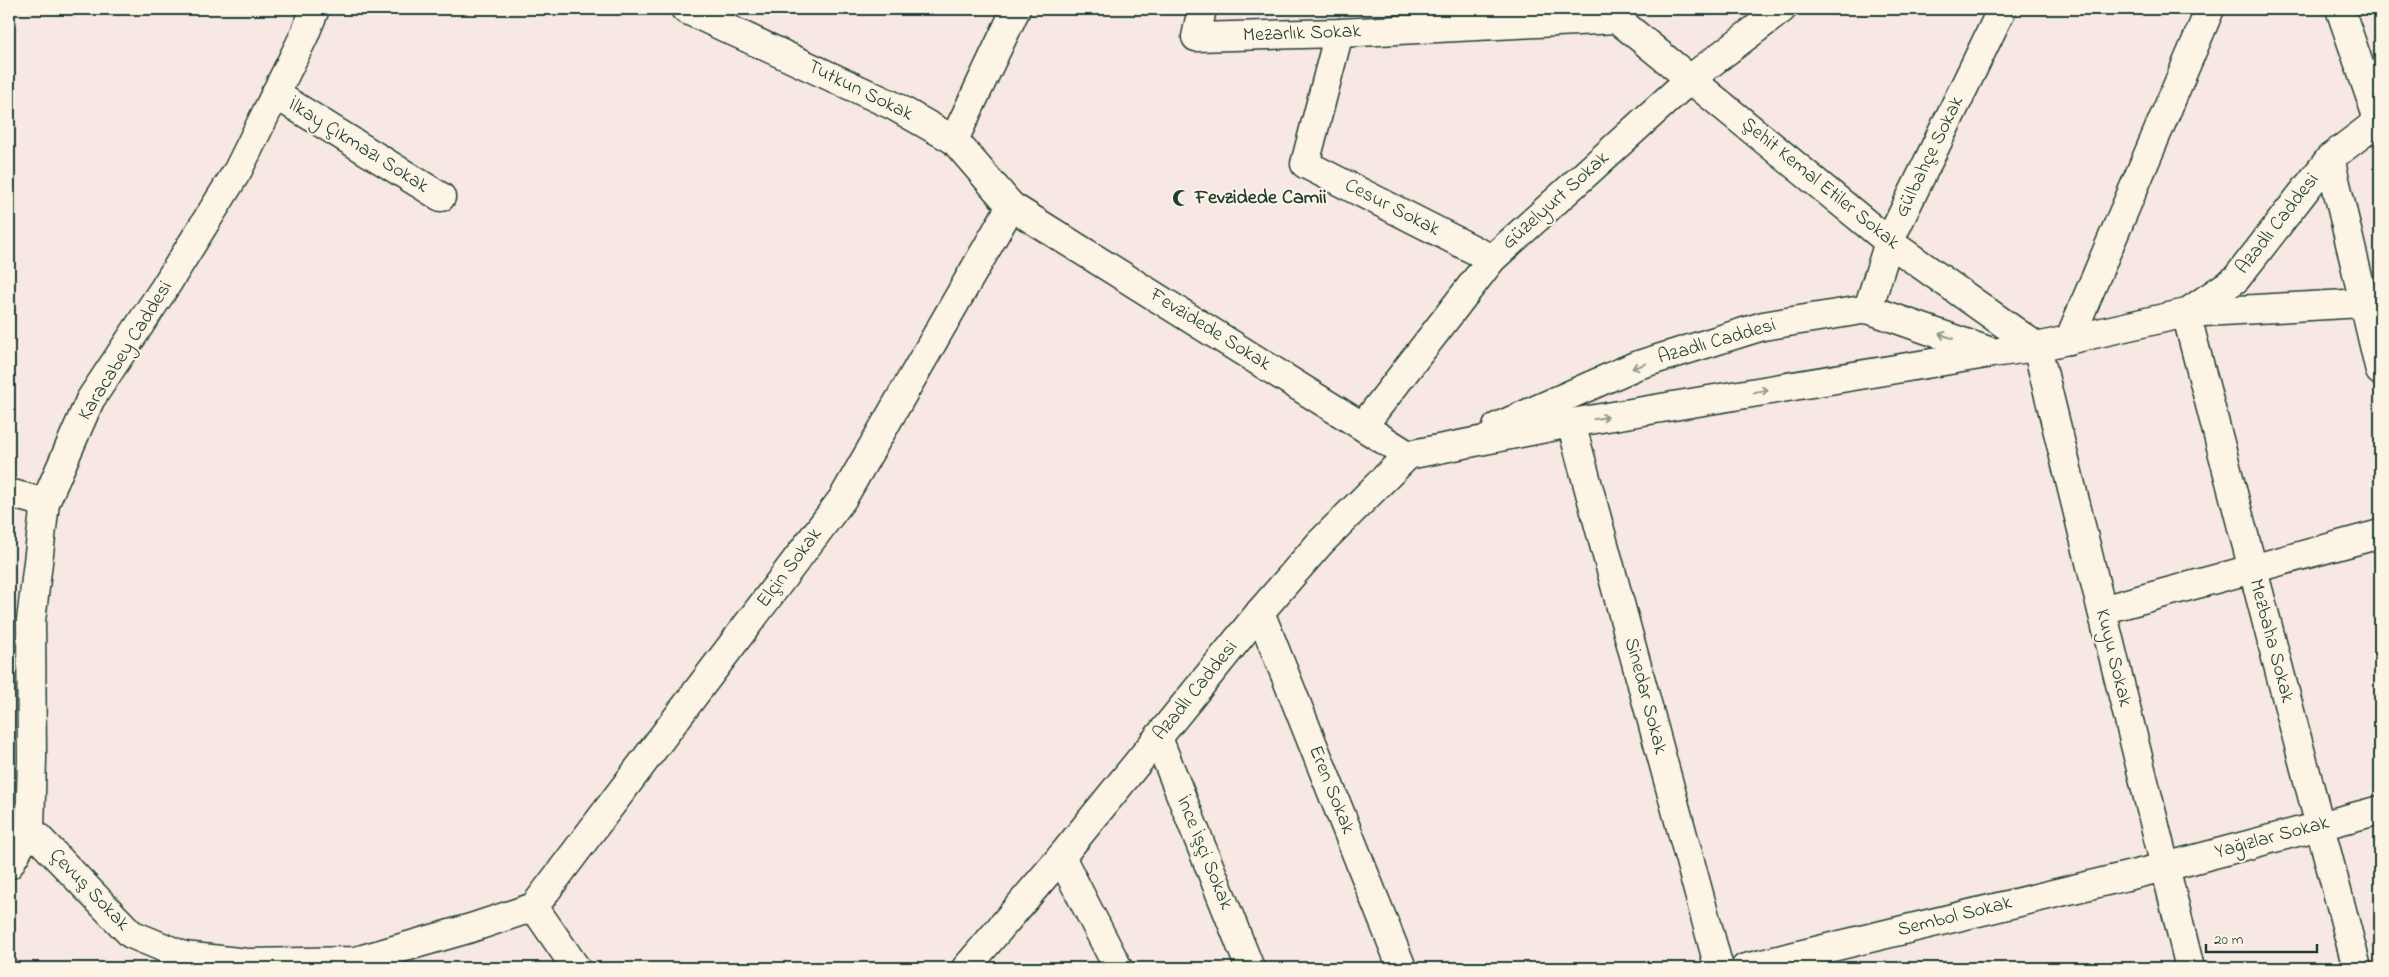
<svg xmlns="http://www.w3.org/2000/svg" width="2389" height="977" viewBox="0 0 2389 977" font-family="'Indie Flower',sans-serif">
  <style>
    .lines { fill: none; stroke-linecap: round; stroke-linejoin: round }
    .minor-casing { stroke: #1f3d34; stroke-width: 31 }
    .minor { stroke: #fcf5e5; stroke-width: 28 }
    .oneway { stroke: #8e998c }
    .labels { text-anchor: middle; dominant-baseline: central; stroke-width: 4; stroke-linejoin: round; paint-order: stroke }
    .street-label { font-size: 20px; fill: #1f3d34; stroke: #fcf5e5 }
    .poi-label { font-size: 20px; font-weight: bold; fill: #1f3d34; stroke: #fcf5e5; text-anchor: start }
  </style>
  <rect width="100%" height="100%" fill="#f7e8e3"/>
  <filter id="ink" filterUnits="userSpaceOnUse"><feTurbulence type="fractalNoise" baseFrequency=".02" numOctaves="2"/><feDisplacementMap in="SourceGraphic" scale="10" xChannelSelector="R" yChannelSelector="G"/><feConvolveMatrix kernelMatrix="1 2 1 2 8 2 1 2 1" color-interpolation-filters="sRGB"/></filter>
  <g filter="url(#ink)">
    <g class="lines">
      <g class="minor-casing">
        <g id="minor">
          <polyline points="685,9 894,106 954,140 1011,206 1408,455"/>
          <polyline points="1202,9 1196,37 1339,33 1617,19"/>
          <polyline points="1614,9 1617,19 1889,242 2037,347 2190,968"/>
          <polyline points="2340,9 2380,125"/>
          <polyline points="1339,33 1305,164 1492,259"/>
          <polyline points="275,94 441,197"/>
          <polyline points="954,140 1016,9"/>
          <polyline points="2330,158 2380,371"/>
          <polyline points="1868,309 1889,242 2002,9"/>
          <polyline points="2069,340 2210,9"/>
          <polyline points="1571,423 1719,968"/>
          <polyline points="1363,426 1492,259 1690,79 1782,9"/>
          <polyline points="1497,427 1635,366 1763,326 1868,309 1991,352"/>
          <polyline points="9,493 45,503"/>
          <polyline points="2102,610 2380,534"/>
          <polyline points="1260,612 1402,968"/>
          <polyline points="1158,738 1250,968"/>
          <polyline points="30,829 131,934 184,956 247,963 356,961 471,928 534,907"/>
          <polyline points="1061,857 1118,968"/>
          <polyline points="9,865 30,829 32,759 31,621 45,503 90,400 165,287 238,170 304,36 315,9"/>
          <polyline points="534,907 843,498 1011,206"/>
          <polyline points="534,907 576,968"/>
          <polyline points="966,968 1061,857 1260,612 1320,543 1408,455 1571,423 1992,353 2037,347 2186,313 2236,279 2330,158 2380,120"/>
          <polyline points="1745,968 2165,867 2380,810"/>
          <polyline points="2357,968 2186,313 2380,302"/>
        </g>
      </g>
      <use href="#minor" class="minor"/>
    </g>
    <defs><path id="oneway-shaft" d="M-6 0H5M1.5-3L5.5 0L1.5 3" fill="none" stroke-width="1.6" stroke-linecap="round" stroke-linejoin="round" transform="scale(1.25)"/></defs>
    <g class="oneway">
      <use href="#oneway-shaft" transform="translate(1946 336) rotate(-161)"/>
      <use href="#oneway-shaft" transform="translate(1639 366) rotate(160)"/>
      <use href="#oneway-shaft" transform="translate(1761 391) rotate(-10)"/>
      <use href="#oneway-shaft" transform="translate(1601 418) rotate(-10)"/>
    </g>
  </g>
  <defs>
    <g id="mosque-bare" transform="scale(1.35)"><path d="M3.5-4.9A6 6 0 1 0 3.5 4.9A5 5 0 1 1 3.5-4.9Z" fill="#1f3d34" stroke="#fcf5e5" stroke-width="2.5" paint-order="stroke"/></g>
  </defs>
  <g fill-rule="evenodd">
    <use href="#mosque-bare" x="1181" y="198"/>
  </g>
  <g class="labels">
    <g class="street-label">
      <text transform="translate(1302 34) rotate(-2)">Mezarlık Sokak</text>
      <text transform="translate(860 91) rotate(26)">Tutkun Sokak</text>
      <text transform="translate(358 146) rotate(32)">İlkay Çıkmazı Sokak</text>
      <text transform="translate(1930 157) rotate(-64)">Gülbahçe Sokak</text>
      <text transform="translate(1820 184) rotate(39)">Şehit Kemal Etiler Sokak</text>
      <text transform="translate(1556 201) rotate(-42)">Güzelyurt Sokak</text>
      <text transform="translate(1392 208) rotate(27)">Cesur Sokak</text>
      <text transform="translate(2278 224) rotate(-52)">Azadlı Caddesi</text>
      <text transform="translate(1210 330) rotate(32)">Fevzidede Sokak</text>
      <text transform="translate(1717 342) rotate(-16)">Azadlı Caddesi</text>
      <text transform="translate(126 351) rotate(-58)">Karacabey Caddesi</text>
      <text transform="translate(790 568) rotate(-53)">Elçin Sokak</text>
      <text transform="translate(2271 641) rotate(75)">Mezbaha Sokak</text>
      <text transform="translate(2113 658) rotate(76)">Kuyu Sokak</text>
      <text transform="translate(1196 691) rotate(-51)">Azadlı Caddesi</text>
      <text transform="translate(1645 696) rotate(75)">Sinedar Sokak</text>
      <text transform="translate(1331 790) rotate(68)">Eren Sokak</text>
      <text transform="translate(2272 838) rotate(-15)">Yağızlar Sokak</text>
      <text transform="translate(1204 853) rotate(68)">İnce İşçi Sokak</text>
      <text transform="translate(89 890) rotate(46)">Çevuş Sokak</text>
      <text transform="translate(1955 917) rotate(-14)">Sembol Sokak</text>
    </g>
    <g class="poi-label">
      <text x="1195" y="198">Fevzidede Camii</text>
    </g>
  </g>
  <rect width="2389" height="977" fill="none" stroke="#fcf5e5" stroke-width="30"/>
  <rect x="15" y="15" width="2359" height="947" fill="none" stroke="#1f3d34" stroke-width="2" filter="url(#ink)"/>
  <path d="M2206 944v8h111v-8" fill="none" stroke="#1f3d34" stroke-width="2.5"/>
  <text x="2214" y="944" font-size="15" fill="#1f3d34" stroke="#fcf5e5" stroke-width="4" paint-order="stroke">20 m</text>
</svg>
